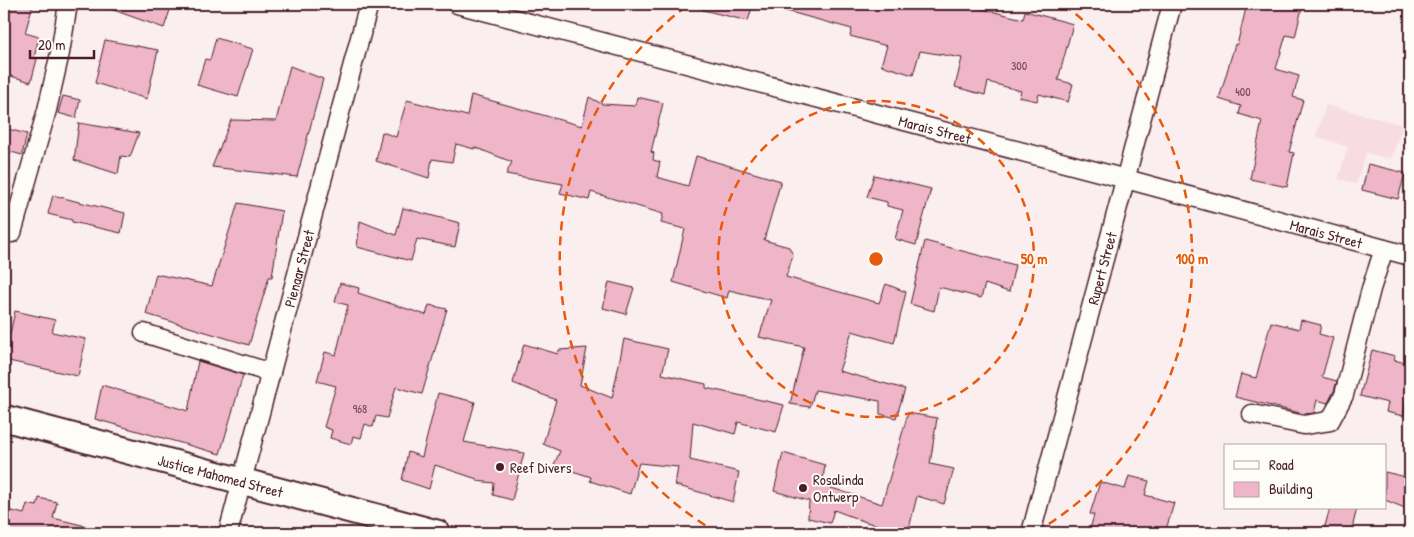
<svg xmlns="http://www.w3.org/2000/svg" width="1414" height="537" viewBox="0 0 1414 537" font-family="'Patrick Hand',sans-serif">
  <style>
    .built { fill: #f7dde3 }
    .building { fill: #efb6c9; stroke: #4a1f2b }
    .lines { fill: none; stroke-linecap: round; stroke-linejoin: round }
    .minor-casing { stroke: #4a1f2b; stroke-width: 21 }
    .secondary-casing { stroke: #4a1f2b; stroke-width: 29 }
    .minor { stroke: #fdfcf7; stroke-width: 18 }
    .secondary { stroke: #fdfcf7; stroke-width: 25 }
    .ring { fill: none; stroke: #e8590c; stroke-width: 2.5; stroke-dasharray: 9 6 }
    .poi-dot { fill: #4a1f2b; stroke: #fdfcf7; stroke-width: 2 }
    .labels { text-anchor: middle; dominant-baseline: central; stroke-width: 4; stroke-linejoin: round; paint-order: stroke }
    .number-label { font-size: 12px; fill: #734552 }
    .street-label { font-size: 15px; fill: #4a1f2b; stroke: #fdfcf7 }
    .poi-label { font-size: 15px; fill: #4a1f2b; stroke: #fdfcf7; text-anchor: start }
    .centre { fill: #e8590c; stroke: #fdfcf7; stroke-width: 2.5 }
    .ring-label { font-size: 15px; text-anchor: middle; font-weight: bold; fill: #e8590c; stroke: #fdfcf7; stroke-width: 4; stroke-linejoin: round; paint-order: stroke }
  </style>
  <rect width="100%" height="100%" fill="#faeeee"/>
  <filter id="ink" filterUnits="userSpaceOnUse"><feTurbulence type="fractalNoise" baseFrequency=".02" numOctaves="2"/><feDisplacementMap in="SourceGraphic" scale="10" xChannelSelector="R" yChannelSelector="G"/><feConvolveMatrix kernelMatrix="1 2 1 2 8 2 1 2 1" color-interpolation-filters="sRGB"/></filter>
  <g filter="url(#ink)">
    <polygon class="built" points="1326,105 1403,125 1391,159 1366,153 1356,184 1338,179 1348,147 1316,136"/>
    <g class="building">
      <polygon points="4,4 33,4 25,33 39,37 34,58 37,59 31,82 4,74"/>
      <polygon points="102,4 172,4 164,28 102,6"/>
      <polygon points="704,4 753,4 748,21 703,10"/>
      <polygon points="779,4 962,4 1023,19 1025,11 1073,24 1058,80 1073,84 1068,102 1039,94 1037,101 1019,97 1021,91 988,82 985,95 955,87 962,58 920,51 913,75 881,65 887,46 850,36 852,29 779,9"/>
      <polygon points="1247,4 1303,4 1295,37 1286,35 1276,69 1299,76 1293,97 1303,100 1289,152 1294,153 1287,187 1250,179 1262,121 1239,114 1241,106 1219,99 1235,44 1237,45"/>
      <polygon points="216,38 253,49 238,97 197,85 205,59 210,60"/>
      <polygon points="105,40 158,50 147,99 95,83"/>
      <polygon points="290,66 323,79 297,177 212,167 231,120 276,121"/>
      <polygon points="471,95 582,126 589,97 602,104 635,106 637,97 663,103 651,152 654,153 653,160 660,162 657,177 688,186 696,156 781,181 764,240 789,247 793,255 786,277 879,303 886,284 906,292 894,343 852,331 839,371 905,389 896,418 880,414 880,401 815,390 810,407 790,404 804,347 759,337 771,300 729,290 727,298 673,282 685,229 661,223 663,214 591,192 589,200 560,193 563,184 506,174 512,162 474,147 474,149 456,144 452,162 432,159 429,178 376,161 382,132 396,137 407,100 467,116"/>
      <polygon points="63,96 80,100 76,118 58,113"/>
      <polygon points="79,123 139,133 130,157 121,156 118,174 74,160"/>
      <polygon points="4,128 27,134 22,155 4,150"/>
      <polygon points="1368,164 1405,173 1398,199 1362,190"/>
      <polygon points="874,175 931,189 916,245 895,239 903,210 887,206 887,202 867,197"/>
      <polygon points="53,195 75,201 125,213 121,233 72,222 72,220 48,214"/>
      <polygon points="238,203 282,211 272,277 269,277 249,345 146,314 156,274 212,286"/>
      <polygon points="403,208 460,223 455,247 417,239 411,261 357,247 360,221 396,235"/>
      <polygon points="925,241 1015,265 1009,292 985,284 981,298 939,287 934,311 910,304"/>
      <polygon points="609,282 634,288 626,314 603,308"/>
      <polygon points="340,283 359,288 358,293 426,315 429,305 447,309 422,394 396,387 387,418 376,416 373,427 365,424 361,438 353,436 351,444 330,438 332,430 324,427 336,386 317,381 325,352 336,355 348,305 335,302"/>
      <polygon points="15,311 55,320 52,332 86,339 78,376 4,360 4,332 10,334"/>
      <polygon points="1301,320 1321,325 1319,334 1333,338 1322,377 1337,381 1334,391 1328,403 1317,400 1314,413 1304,414 1235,397 1241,374 1256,378 1271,322 1299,329"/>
      <polygon points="624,339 668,349 662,374 706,384 706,388 784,405 776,432 738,422 735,434 693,422 690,460 739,472 733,502 675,485 678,467 639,463 630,494 590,481 591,477 554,465 560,451 543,444 556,400 513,383 524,344 558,354 559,350 587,348 580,385 612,398"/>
      <polygon points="1372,350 1395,356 1394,360 1410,364 1410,402 1406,401 1403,416 1386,412 1388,403 1360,396"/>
      <polygon points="198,361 243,375 220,454 95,419 102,385 188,411"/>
      <polygon points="438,393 475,402 464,442 524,453 512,500 493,495 494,483 477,481 477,479 435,465 429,489 402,480 408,452 422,457"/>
      <polygon points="908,413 937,418 930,464 954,469 944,504 917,496 908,533 866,522 834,510 830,523 808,518 809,501 774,491 783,453 825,465 822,485 882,504"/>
      <polygon points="1385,472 1410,478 1410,510 1385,500"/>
      <polygon points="1129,476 1149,481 1145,495 1174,503 1165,533 1089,533 1094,515 1090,514 1100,482 1125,489"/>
      <polygon points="39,498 57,502 53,518 90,527 89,533 4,533 4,509 24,514 27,504 37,506"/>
      <polygon points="1330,508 1357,508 1351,533 1323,533"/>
    </g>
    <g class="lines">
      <g class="minor-casing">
        <g id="minor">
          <path id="s1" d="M457 4 1126 179 1410 256"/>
          <polyline points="12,233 47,110 60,53 68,4"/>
          <polyline points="144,333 271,373"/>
          <polyline points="1252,414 1304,425 1330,421 1344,395 1371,289 1384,249"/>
          <path id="s2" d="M228 533 369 4"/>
          <path id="s3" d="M1031 533 1172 4"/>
        </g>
      </g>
      <g class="secondary-casing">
        <g id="secondary">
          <path id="s4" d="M4 418 437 533"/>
        </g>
      </g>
      <use href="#minor" class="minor"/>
      <use href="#secondary" class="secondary"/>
    </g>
  </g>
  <g class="ring">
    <circle cx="876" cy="259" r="158"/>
    <path d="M718 533A316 316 0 0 1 688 5M1064 5A316 316 0 0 1 1034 533"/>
  </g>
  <g class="poi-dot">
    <circle cx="500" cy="467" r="5"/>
    <circle cx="803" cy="488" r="5"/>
  </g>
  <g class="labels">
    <g class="number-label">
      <text x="1019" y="65">300</text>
      <text x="1243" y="91">400</text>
      <text x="360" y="408">968</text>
    </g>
    <g class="street-label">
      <text stroke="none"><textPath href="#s1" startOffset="494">Marais Street</textPath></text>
      <text stroke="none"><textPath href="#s1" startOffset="899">Marais Street</textPath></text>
      <text stroke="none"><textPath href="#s3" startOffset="274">Rupert Street</textPath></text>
      <text stroke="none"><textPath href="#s2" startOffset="274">Pienaar Street</textPath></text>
      <text stroke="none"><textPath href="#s4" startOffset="224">Justice Mahomed Street</textPath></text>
    </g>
    <g class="poi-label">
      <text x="510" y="467">Reef Divers</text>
      <text x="813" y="479">Rosalinda<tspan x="813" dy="17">Ontwerp</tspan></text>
    </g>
  </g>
  <circle cx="876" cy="259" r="8" class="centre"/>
  <g class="ring-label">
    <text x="1034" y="264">50 m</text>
    <text x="1192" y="264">100 m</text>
  </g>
  <rect width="1414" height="537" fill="none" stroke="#fdfcf7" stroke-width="20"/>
  <rect x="10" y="10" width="1394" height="517" fill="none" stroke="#4a1f2b" stroke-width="2" filter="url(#ink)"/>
  <rect x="1224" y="444" width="162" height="65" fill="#fdfcf7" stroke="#b5a4a5"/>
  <rect x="1234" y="461" width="25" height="8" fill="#fdfcf7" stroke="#b5a4a5"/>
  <text x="1269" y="470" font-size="15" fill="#4a1f2b">Road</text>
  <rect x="1234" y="482" width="25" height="15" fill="#efb6c9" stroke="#b5a4a5"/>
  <text x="1269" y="494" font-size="15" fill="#4a1f2b">Building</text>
  <path d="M30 50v8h64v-8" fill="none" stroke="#4a1f2b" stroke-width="2.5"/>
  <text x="38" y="50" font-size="15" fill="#4a1f2b" stroke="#fdfcf7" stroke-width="4" paint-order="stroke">20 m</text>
</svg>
